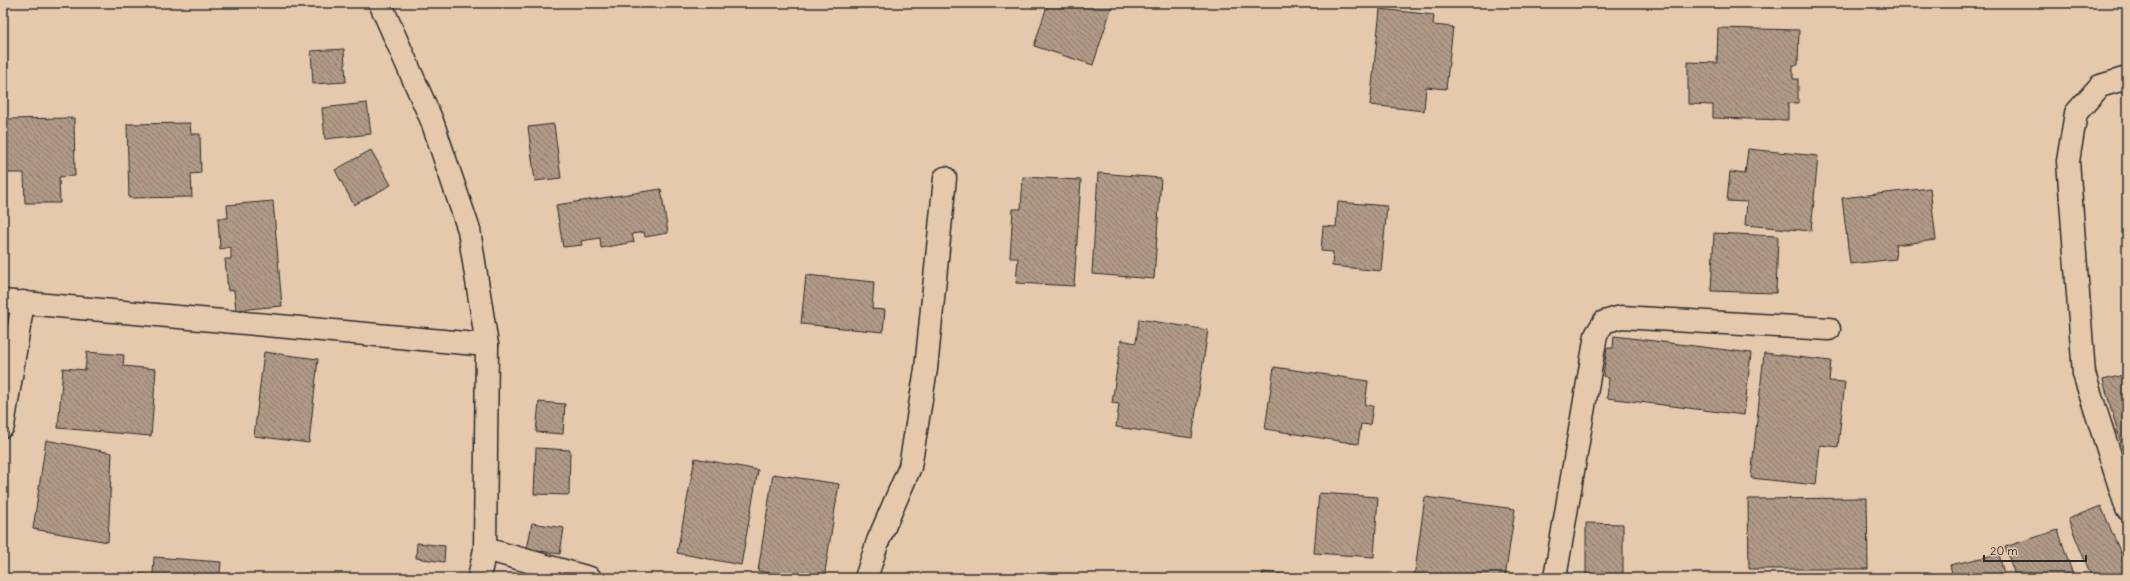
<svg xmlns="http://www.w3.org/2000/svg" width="2130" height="581" viewBox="0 0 2130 581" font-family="Delius,sans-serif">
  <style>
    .building { fill: url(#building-back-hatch); stroke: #2b2b2b }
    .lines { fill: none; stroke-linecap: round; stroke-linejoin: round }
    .minor-casing { stroke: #2b2b2b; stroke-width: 25 }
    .minor { stroke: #e5c9ac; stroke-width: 22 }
  </style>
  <defs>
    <pattern id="building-back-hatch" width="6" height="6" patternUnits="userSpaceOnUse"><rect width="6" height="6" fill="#af9a86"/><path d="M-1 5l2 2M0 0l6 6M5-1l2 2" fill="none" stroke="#8f7e6e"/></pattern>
  </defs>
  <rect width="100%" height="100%" fill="#e5c9ac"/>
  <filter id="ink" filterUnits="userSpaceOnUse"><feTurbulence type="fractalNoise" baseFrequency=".025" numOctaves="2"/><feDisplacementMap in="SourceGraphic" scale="8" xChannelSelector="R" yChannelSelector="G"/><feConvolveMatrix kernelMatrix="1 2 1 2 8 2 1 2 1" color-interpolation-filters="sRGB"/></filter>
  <g filter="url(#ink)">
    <g class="building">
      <polygon points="1048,3 1113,3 1093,65 1034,46"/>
      <polygon points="1380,9 1434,15 1433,25 1453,27 1446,89 1426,87 1424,111 1370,105"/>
      <polygon points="1718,28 1799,30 1798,65 1793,65 1793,79 1798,79 1798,103 1788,103 1788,120 1713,118 1713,105 1688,104 1688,62 1717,63"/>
      <polygon points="344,49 346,82 313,84 311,51"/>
      <polygon points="367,103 371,134 325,139 322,108"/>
      <polygon points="74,118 75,176 59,177 60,203 25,203 24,173 3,173 3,119"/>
      <polygon points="190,123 191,134 200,134 201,173 191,174 192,197 129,198 127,124"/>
      <polygon points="554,124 561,178 535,181 528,127"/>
      <polygon points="1748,149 1818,156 1811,231 1745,225 1747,202 1727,201 1730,172 1745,174"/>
      <polygon points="371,150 391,185 354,205 335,170"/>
      <polygon points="1098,173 1161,178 1154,279 1092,274"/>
      <polygon points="1023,177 1081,180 1074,286 1016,283 1018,258 1010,258 1013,209 1021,209"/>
      <polygon points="1930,188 1936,240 1895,245 1896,259 1850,264 1842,198"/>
      <polygon points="661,189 668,233 645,237 644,232 632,234 634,242 601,248 600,238 581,241 582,245 563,247 556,205"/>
      <polygon points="273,201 282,306 236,310 234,290 228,291 225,259 231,259 231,247 220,249 218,218 228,218 227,205"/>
      <polygon points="1338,202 1387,206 1381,271 1332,266 1333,252 1321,251 1323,226 1336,227"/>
      <polygon points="1714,233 1778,236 1776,293 1711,291"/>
      <polygon points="806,275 874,282 872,309 885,310 883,332 801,324"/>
      <polygon points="1139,319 1208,330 1192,438 1116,427 1119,404 1112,403 1121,340 1136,343"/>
      <polygon points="1614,336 1751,353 1744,415 1607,398 1609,378 1603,376 1607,348 1613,348"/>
      <polygon points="87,352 124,355 123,366 156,369 151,436 58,428 63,368 85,370"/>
      <polygon points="264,352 318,359 309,443 254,436"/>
      <polygon points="1764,353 1831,361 1829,381 1845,382 1838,447 1820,445 1816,485 1751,478"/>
      <polygon points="1274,367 1368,381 1365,405 1373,406 1370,425 1361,424 1358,444 1265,429"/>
      <polygon points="2127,374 2127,465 2103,380"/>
      <polygon points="539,402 565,404 563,434 536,432"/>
      <polygon points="46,440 112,453 108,542 33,529"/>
      <polygon points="536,448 570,450 569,495 534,494"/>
      <polygon points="695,458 758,470 741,565 677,553"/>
      <polygon points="773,474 839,484 824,578 803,578 758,571"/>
      <polygon points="1319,493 1378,497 1374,557 1314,553"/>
      <polygon points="1425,497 1515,509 1505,578 1414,578"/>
      <polygon points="1867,498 1868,569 1749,569 1748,499"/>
      <polygon points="2101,506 2127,568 2127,578 2092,578 2068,519"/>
      <polygon points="532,523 564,528 560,554 527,549"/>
      <polygon points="1586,523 1623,524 1623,578 1586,578"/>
      <polygon points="2058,530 2074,578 2016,578 2005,547"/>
      <polygon points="417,543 445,546 444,562 416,558"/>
      <polygon points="1999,554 2005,578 1953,578 1950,565"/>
      <polygon points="154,557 221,562 220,574 230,575 230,578 139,578 139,574 153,575"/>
      <polygon points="1263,572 1316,578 1262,578"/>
    </g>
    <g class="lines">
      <g class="minor-casing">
        <g id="minor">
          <polyline points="380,3 432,121 469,230 487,345 485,549 479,578"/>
          <polyline points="2127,78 2100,86 2076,113 2068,161 2084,374 2127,509"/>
          <polyline points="3,301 487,345"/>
          <polyline points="3,426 23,302"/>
          <polyline points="485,549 590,578"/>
          <polyline points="866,578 878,541 910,467 926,369 945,178"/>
          <polyline points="1555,578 1596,335 1604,322 1621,317 1829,329"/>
        </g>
      </g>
      <use href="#minor" class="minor"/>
    </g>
  </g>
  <rect width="2130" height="581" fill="none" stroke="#e5c9ac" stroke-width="16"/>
  <rect x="8" y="8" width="2114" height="565" fill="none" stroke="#2b2b2b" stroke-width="1.5" filter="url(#ink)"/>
  <path d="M1984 555v6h102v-6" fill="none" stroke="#2b2b2b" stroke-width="2"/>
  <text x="1990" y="555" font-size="12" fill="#2b2b2b" stroke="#e5c9ac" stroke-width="3" paint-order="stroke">20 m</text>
</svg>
